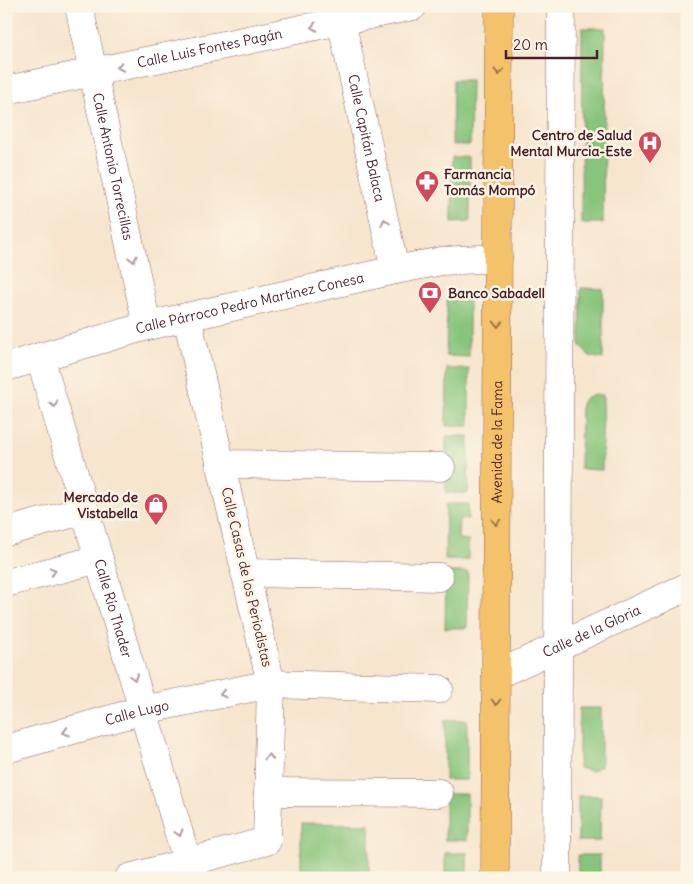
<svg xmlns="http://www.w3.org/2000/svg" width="693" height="884" viewBox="0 0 693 884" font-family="Delius,sans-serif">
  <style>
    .green { fill: #88c57b; stroke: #697253 }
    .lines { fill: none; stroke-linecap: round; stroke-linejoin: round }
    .minor-casing { stroke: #876464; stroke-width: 29 }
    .major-casing { stroke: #876464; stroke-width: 29 }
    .minor { stroke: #fff; stroke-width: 28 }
    .major { stroke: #f3c26a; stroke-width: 28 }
    .oneway { stroke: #ae9aa0 }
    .oneway2 { stroke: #9e704a }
    .labels { text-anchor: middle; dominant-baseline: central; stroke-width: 5; stroke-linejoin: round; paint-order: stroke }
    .street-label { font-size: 14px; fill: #4a1f2b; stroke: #fcf5e5 }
    .poi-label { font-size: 14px; font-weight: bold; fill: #4a1f2b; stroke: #fcf5e5; text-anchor: end }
  </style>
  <rect width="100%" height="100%" fill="#fcf5e5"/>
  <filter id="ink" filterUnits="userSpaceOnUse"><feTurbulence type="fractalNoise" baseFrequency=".02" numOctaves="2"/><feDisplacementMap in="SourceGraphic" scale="10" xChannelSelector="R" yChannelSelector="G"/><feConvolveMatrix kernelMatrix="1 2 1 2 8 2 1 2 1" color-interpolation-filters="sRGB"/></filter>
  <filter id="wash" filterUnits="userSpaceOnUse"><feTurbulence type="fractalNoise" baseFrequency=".0096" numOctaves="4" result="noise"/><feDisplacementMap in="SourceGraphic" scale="20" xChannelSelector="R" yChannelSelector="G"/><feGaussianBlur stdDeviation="1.12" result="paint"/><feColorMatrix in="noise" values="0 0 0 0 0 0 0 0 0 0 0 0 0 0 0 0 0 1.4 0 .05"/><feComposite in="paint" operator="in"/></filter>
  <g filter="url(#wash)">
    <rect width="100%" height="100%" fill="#f7e5ce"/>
    <g class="green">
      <polygon points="582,28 605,28 603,223 581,223"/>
      <polygon points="453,80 471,80 470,145 452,145"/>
      <polygon points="452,157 470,157 470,221 452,222"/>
      <polygon points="581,288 603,289 603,359 589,356 580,346"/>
      <polygon points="447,300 469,300 469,357 446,356"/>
      <polygon points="447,369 469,369 469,426 446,426"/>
      <path d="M603 395 602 470 580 469 581 404C585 394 593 395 603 395Z"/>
      <polygon points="446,436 469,436 468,493 446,493"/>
      <polygon points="446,504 468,504 468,519 459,519 458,539 468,540 468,560 445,560"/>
      <polygon points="446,572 468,572 467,628 445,628"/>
      <polygon points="579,708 601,708 601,766 591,771 579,768"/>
      <rect x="445" y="720" width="22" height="60"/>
      <rect x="445" y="794" width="22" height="46"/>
      <polygon points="578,796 601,796 600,841 578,841"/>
      <polygon points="301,823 369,824 369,878 301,878"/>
      <rect x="445" y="853" width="22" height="25"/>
      <rect x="578" y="855" width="22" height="23"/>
    </g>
  </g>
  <g filter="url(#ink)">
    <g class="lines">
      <g class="minor-casing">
        <g id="minor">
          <path id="s1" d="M79 6 147 326"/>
          <path id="s2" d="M338 6 395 270"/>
          <path id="s3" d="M6 90 413 6"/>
          <path id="s4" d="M40 357 187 861"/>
          <path id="s5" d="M6 367 147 326 395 270 442 261 498 258"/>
          <polyline points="220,464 441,467"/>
          <polyline points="6,532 85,510"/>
          <polyline points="245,573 439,577"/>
          <polyline points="6,583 99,559"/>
          <path id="s6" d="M496 675 687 587"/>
          <path id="s7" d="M6 749 143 710 271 684 439 689"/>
          <polyline points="268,792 439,793"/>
          <polyline points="129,878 267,841 271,684 187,317"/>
          <polyline points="557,878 561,6"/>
        </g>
      </g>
      <g class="major-casing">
        <g id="major">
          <path id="s8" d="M495 878 499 6"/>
        </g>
      </g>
      <use href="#minor" class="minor"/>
      <use href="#major" class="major"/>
    </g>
    <defs><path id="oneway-chevron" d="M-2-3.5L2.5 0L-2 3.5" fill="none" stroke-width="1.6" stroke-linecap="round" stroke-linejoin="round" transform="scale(1.25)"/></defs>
    <g class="oneway">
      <use href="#oneway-chevron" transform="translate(314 27) rotate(168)"/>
      <use href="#oneway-chevron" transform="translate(120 67) rotate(168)"/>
      <use href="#oneway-chevron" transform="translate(385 222) rotate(-102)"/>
      <use href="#oneway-chevron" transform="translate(133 259) rotate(78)"/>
      <use href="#oneway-chevron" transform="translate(54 404) rotate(74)"/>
      <use href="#oneway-chevron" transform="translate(53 571) rotate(-15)"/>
      <use href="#oneway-chevron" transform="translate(134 677) rotate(74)"/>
      <use href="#oneway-chevron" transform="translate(223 694) rotate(168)"/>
      <use href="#oneway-chevron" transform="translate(66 732) rotate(164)"/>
      <use href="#oneway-chevron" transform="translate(269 757) rotate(-88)"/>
      <use href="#oneway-chevron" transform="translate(179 833) rotate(74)"/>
    </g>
    <g class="oneway2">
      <use href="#oneway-chevron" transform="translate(499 72) rotate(90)"/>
      <use href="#oneway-chevron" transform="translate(498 324) rotate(90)"/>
      <use href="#oneway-chevron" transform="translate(496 522) rotate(90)"/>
      <use href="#oneway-chevron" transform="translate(496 702) rotate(90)"/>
    </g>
  </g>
  <defs>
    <g id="hospital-pin" transform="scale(1.25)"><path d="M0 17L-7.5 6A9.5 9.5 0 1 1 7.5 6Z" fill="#d1495b" stroke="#fcf5e5"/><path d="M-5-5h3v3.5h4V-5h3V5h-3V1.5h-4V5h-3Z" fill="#fff"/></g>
    <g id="pharmacy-pin" transform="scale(1.25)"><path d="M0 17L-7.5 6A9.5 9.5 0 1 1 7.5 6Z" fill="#d1495b" stroke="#fcf5e5"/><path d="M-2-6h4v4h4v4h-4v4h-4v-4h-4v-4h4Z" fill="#fff"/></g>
    <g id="bank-pin" transform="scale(1.25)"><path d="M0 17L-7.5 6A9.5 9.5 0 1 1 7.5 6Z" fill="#d1495b" stroke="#fcf5e5"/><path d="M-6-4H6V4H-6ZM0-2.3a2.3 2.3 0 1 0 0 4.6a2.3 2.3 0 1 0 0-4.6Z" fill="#fff"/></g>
    <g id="shop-pin" transform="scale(1.25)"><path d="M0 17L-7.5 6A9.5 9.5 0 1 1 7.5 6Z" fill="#d1495b" stroke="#fcf5e5"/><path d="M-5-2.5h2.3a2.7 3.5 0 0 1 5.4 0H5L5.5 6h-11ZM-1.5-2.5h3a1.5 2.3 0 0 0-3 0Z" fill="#fff"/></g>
  </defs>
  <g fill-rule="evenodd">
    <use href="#hospital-pin" x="650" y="143"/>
    <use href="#pharmacy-pin" x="427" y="182"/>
    <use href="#bank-pin" x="430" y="293"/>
    <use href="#shop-pin" x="156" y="505"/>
  </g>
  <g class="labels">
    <g class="street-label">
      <text stroke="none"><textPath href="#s3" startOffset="208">Calle Luis Fontes Pagán</textPath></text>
      <text stroke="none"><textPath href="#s2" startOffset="135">Calle Capitán Balaca</textPath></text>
      <text stroke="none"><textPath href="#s1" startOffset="164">Calle Antonio Torrecillas</textPath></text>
      <text stroke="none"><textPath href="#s5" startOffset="252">Calle Párroco Pedro Martínez Conesa</textPath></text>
      <text stroke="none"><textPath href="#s8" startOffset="436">Avenida de la Fama</textPath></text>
      <text transform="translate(247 577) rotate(77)">Calle Casas de los Periodistas</text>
      <text stroke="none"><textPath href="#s4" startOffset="262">Calle Río Thader</textPath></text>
      <text stroke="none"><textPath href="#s6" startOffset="105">Calle de la Gloria</textPath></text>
      <text stroke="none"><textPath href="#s7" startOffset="136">Calle Lugo</textPath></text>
    </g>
    <g class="poi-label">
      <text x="632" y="135">Centro de Salud<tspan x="632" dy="16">Mental Murcia-Este</tspan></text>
      <text x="444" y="174" text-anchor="start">Farmancia<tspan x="444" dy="16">Tomás Mompó</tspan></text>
      <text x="448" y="293" text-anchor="start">Banco Sabadell</text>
      <text x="138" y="497">Mercado de<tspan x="138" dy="16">Vistabella</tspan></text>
    </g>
  </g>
  <rect width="693" height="884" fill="none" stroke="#fcf5e5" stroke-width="25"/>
  <path d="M506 50v8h91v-8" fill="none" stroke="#4a1f2b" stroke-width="2.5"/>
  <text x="513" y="50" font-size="15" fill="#4a1f2b" stroke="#fcf5e5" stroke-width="4" paint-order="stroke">20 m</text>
</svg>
